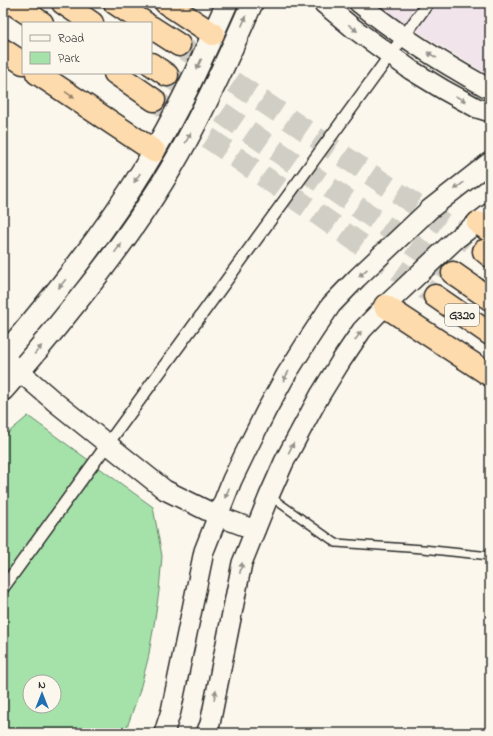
<svg xmlns="http://www.w3.org/2000/svg" width="493" height="736" viewBox="0 0 493 736" font-family="'Indie Flower',sans-serif">
  <style>
    .built { fill: #f1e4ea }
    .green { fill: #a4e2aa; stroke: #68866a; fill-rule: evenodd }
    .lines { fill: none; stroke-linecap: round; stroke-linejoin: round }
    .trunk-tunnel { stroke: #d1cec5; stroke-width: 22; stroke-dasharray: 22 11; stroke-linecap: butt }
    .service-casing { stroke: #2b2b2b; stroke-width: 10 }
    .pedestrian-casing { stroke: #2b2b2b; stroke-width: 14 }
    .tertiary-casing { stroke: #2b2b2b; stroke-width: 22 }
    .secondary-casing { stroke: #2b2b2b; stroke-width: 24 }
    .trunk-casing { stroke: #2b2b2b; stroke-width: 25 }
    .service { stroke: #fbf7ec; stroke-width: 7 }
    .pedestrian { stroke: #fbf7ec; stroke-width: 11 }
    .tertiary { stroke: #fbf7ec; stroke-width: 19 }
    .secondary { stroke: #fbf7ec; stroke-width: 21 }
    .trunk { stroke: #fedbac; stroke-width: 22 }
    .oneway { fill: #93918c }
    .oneway2 { fill: #94836c }
    .labels { text-anchor: middle; dominant-baseline: central; stroke-width: 3; stroke-linejoin: round; paint-order: stroke }
    .shield { fill: #fbf7ec; stroke: #696865; stroke-width: 1 }
    .shield-label { font-size: 13px; font-weight: bold; fill: #2b2b2b }
  </style>
  <rect width="100%" height="100%" fill="#fbf7ec"/>
  <filter id="ink" filterUnits="userSpaceOnUse"><feTurbulence type="fractalNoise" baseFrequency=".025" numOctaves="2"/><feDisplacementMap in="SourceGraphic" scale="8" xChannelSelector="R" yChannelSelector="G"/><feConvolveMatrix kernelMatrix="1 2 1 2 8 2 1 2 1" color-interpolation-filters="sRGB"/></filter>
  <g filter="url(#ink)">
    <polygon class="built" points="372,3 490,3 490,76 372,4"/>
    <path class="green" d="M28 416 153 507 162 556 159 591 154 625 148 659 139 693 125 733H3V437ZM30 682H54V706H30Z"/>
    <g class="lines">
      <g class="trunk-tunnel">
        <polyline points="179,45 484,251"/>
        <polyline points="167,75 453,273"/>
        <polyline points="154,100 435,296"/>
      </g>
      <g class="service-casing">
        <polyline id="service" points="271,497 336,543 423,549 490,556"/>
      </g>
      <g class="pedestrian-casing">
        <polyline id="pedestrian" points="3,588 428,3"/>
      </g>
      <g class="tertiary-casing">
        <g id="tertiary">
          <polyline points="323,3 353,28 411,70 444,90 477,108 490,112"/>
          <path d="M359 3C398 35 441 62 486 87L490 88"/>
          <polyline points="3,357 55,402 165,490 218,516 255,530"/>
          <polyline points="164,733 171,711 204,551 232,480 249,445 266,411 286,375 308,340 331,305 357,278 430,209 490,162"/>
          <polyline points="206,733 210,724 242,563 269,496 284,462 301,430 320,395 341,361 362,330 385,306 456,239 490,213"/>
        </g>
      </g>
      <g class="secondary-casing">
        <g id="secondary">
          <path d="M3 356C54 296 103 235 144 168 177 115 202 59 227 3"/>
          <path d="M3 390C28 362 52 333 75 304 117 252 156 198 187 140 211 95 232 49 252 3"/>
        </g>
      </g>
      <g class="trunk-casing">
        <g id="trunk">
          <polyline points="12,3 42,23"/>
          <polyline points="63,3 92,23"/>
          <polyline points="115,3 145,23"/>
          <polyline points="166,3 213,34"/>
          <polyline points="151,27 179,45"/>
          <polyline points="3,50 23,63"/>
          <polyline points="151,64 167,75"/>
          <polyline points="37,73 154,151"/>
          <polyline points="115,73 154,100"/>
          <polyline points="478,223 490,231"/>
          <polyline points="484,251 490,256"/>
          <polyline points="453,273 490,299"/>
          <polyline points="435,296 490,334"/>
          <polyline points="385,306 490,375"/>
        </g>
      </g>
      <use href="#service" class="service"/>
      <use href="#pedestrian" class="pedestrian"/>
      <use href="#tertiary" class="tertiary"/>
      <use href="#secondary" class="secondary"/>
      <use href="#trunk" class="trunk"/>
    </g>
    <defs><path id="oneway-solid" d="M-6-.8H1V-3.2L6.5 0L1 3.2V.8H-6Z"/></defs>
    <g class="oneway">
      <use href="#oneway-solid" transform="translate(244 21) rotate(-66)"/>
      <use href="#oneway-solid" transform="translate(353 28) rotate(38)"/>
      <use href="#oneway-solid" transform="translate(432 55) rotate(-148)"/>
      <use href="#oneway-solid" transform="translate(199 64) rotate(115)"/>
      <use href="#oneway-solid" transform="translate(461 99) rotate(29)"/>
      <use href="#oneway-solid" transform="translate(188 138) rotate(-62)"/>
      <use href="#oneway-solid" transform="translate(137 178) rotate(123)"/>
      <use href="#oneway-solid" transform="translate(459 186) rotate(142)"/>
      <use href="#oneway-solid" transform="translate(118 248) rotate(-54)"/>
      <use href="#oneway-solid" transform="translate(363 273) rotate(137)"/>
      <use href="#oneway-solid" transform="translate(62 284) rotate(129)"/>
      <use href="#oneway-solid" transform="translate(358 336) rotate(-56)"/>
      <use href="#oneway-solid" transform="translate(38 350) rotate(-50)"/>
      <use href="#oneway-solid" transform="translate(286 376) rotate(120)"/>
      <use href="#oneway-solid" transform="translate(291 448) rotate(-63)"/>
      <use href="#oneway-solid" transform="translate(227 493) rotate(113)"/>
      <use href="#oneway-solid" transform="translate(241 568) rotate(-77)"/>
      <use href="#oneway-solid" transform="translate(215 695) rotate(-79)"/>
    </g>
    <use class="oneway2" href="#oneway-solid" transform="translate(70 95) rotate(34)"/>
  </g>
  <g class="labels">
    <rect class="shield" x="445" y="304" width="34" height="22" rx="3"/>
    <g class="shield-label">
      <text x="462" y="315">G320</text>
    </g>
  </g>
  <rect width="493" height="736" fill="none" stroke="#fbf7ec" stroke-width="16"/>
  <rect x="8" y="8" width="477" height="720" fill="none" stroke="#2b2b2b" stroke-width="1.5" filter="url(#ink)"/>
  <rect x="22" y="22" width="130" height="52" fill="#fbf7ec" stroke="#a8a59f"/>
  <rect x="30" y="35" width="20" height="6" fill="#fbf7ec" stroke="#a8a59f"/>
  <text x="58" y="42" font-size="12" fill="#2b2b2b">Road</text>
  <rect x="30" y="52" width="20" height="12" fill="#a4e2aa" stroke="#a8a59f"/>
  <text x="58" y="62" font-size="12" fill="#2b2b2b">Park</text>
  <g transform="translate(42 694)"><circle r="19" fill="#fbf7ec" stroke="#a8a59f"/>
  <path d="M0-3L7 15L0 10L-7 15Z" fill="#1f6fb2"/>
  <text y="-6" font-size="11" font-weight="bold" text-anchor="middle" fill="#2b2b2b">N</text>
  </g>
</svg>
